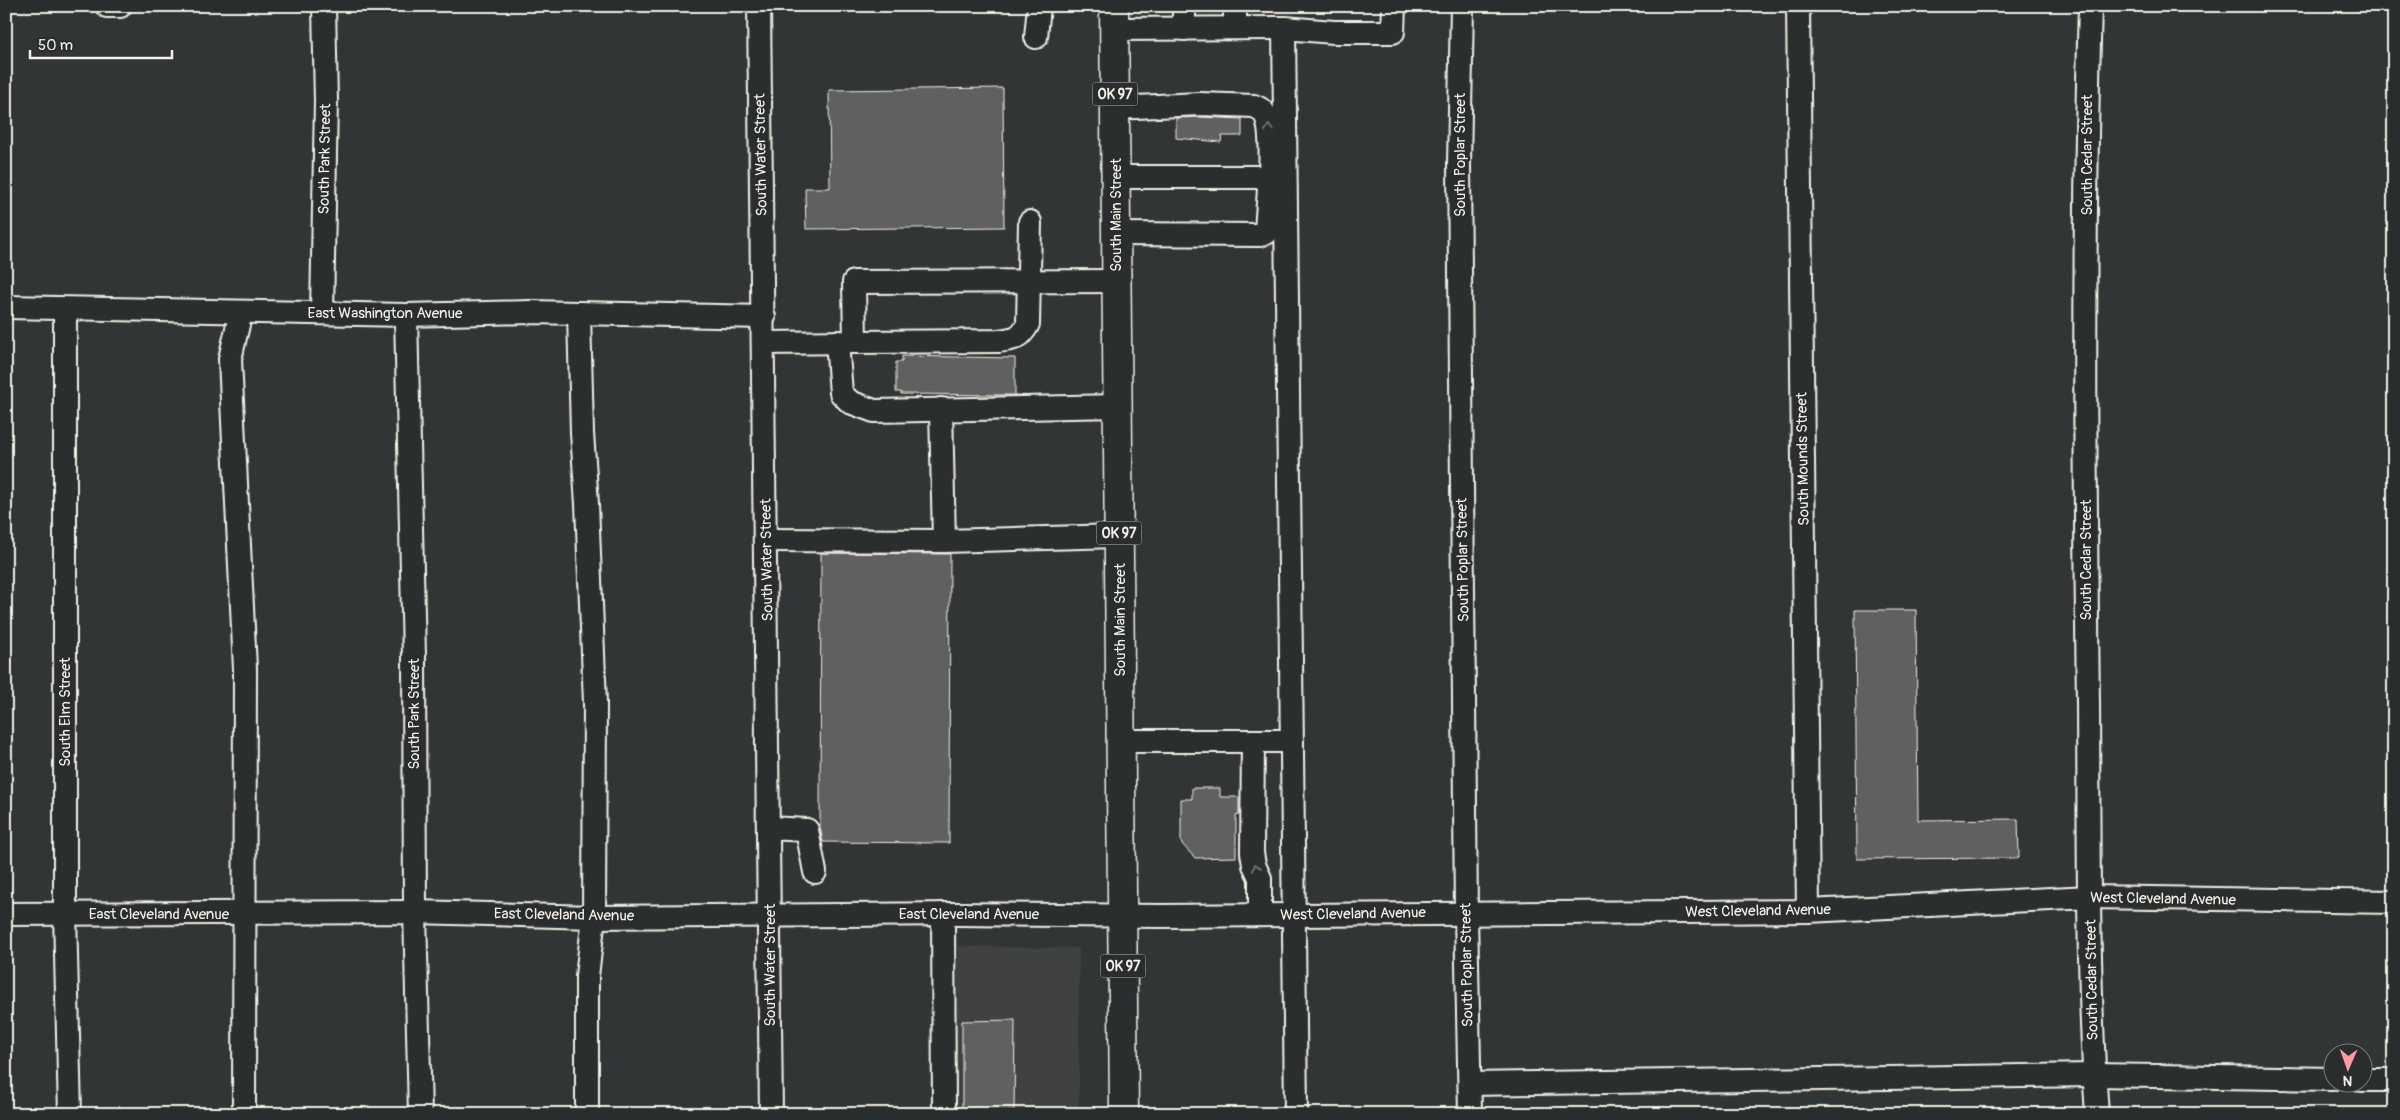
<svg xmlns="http://www.w3.org/2000/svg" width="2400" height="1120" viewBox="0 0 2400 1120" font-family="Pangolin,sans-serif">
  <style>
    .built { fill: #404242 }
    .building { fill: #5f605f; stroke: #f4f1e8 }
    .lines { fill: none; stroke-linecap: round; stroke-linejoin: round }
    .minor-casing { stroke: #f4f1e8; stroke-width: 26 }
    .major-casing { stroke: #f4f1e8; stroke-width: 31 }
    .minor { stroke: #2a2d2e; stroke-width: 22 }
    .major { stroke: #2a2d2e; stroke-width: 28 }
    .oneway { stroke: #71726f }
    .labels { text-anchor: middle; dominant-baseline: central; stroke-width: 4.5; stroke-linejoin: round; paint-order: stroke }
    .shield { fill: #2a2d2e; stroke: #b7b6b0; stroke-width: 1 }
    .shield-label { font-size: 14px; font-weight: bold; fill: #f4f1e8 }
    .street-label { font-size: 15px; fill: #f4f1e8; stroke: #2a2d2e }
  </style>
  <rect width="100%" height="100%" fill="#323535"/>
  <filter id="ink" filterUnits="userSpaceOnUse"><feTurbulence type="fractalNoise" baseFrequency=".02" numOctaves="2"/><feDisplacementMap in="SourceGraphic" scale="10" xChannelSelector="R" yChannelSelector="G"/><feConvolveMatrix kernelMatrix="1 2 1 2 8 2 1 2 1" color-interpolation-filters="sRGB"/></filter>
  <g filter="url(#ink)">
    <polygon class="built" points="949,946 1079,948 1079,1114 951,1114"/>
    <g class="building">
      <polygon points="1003,88 1004,227 806,229 805,188 830,188 829,90"/>
      <polygon points="1200,117 1242,119 1242,136 1222,136 1221,142 1176,138 1176,118"/>
      <polygon points="902,356 1015,358 1015,395 901,394 901,392 896,392 896,362 902,362"/>
      <polygon points="821,553 950,554 949,843 823,842 820,827"/>
      <polygon points="1855,610 1916,610 1918,820 2018,819 2019,858 1857,859"/>
      <polygon points="1192,788 1220,788 1220,797 1239,797 1239,815 1236,816 1236,857 1195,858 1181,843 1181,799 1192,799"/>
      <polygon points="1015,1020 1014,1111 962,1111 962,1021"/>
    </g>
    <g class="lines">
      <g class="minor-casing">
        <g id="minor">
          <polyline points="107,6 120,6"/>
          <polyline points="759,6 771,1114"/>
          <polyline points="1184,6 1184,29"/>
          <polyline points="1462,6 1459,164 1466,913 1470,1114"/>
          <polyline points="1798,6 1808,911"/>
          <path d="M2090 6C2083 238 2085 470 2088 702 2089 839 2087 977 2097 1114"/>
          <polyline points="1235,28 1235,6"/>
          <polyline points="1284,28 1296,1114"/>
          <polyline points="1114,29 1284,28 1334,32 1393,32 1394,6"/>
          <polyline points="1036,37 1039,6"/>
          <path d="M1115 108 1200 104 1254 106C1260 108 1265 112 1267 119 1275 143 1267 206 1266 233L1260 235 1116 234"/>
          <polyline points="1116,177 1268,177"/>
          <polyline points="6,307 406,315 530,312 764,317"/>
          <polyline points="65,310 65,914 70,1114"/>
          <polyline points="241,312 230,359 245,669 244,1114"/>
          <polyline points="322,312 326,101 324,6"/>
          <polyline points="579,313 582,433 587,504 595,703 594,917 587,976 587,1114"/>
          <polyline points="406,315 414,656 415,912 420,1114"/>
          <polyline points="837,342 841,393 850,402 874,411 1118,406"/>
          <path d="M855 342 998 341C1014 339 1020 339 1028 324L1030 222"/>
          <polyline points="764,343 855,342 854,282 1117,281"/>
          <polyline points="941,409 944,541"/>
          <polyline points="766,540 944,541 1119,536"/>
          <polyline points="1121,741 1292,741"/>
          <polyline points="1253,741 1252,853 1254,865 1260,878 1260,915"/>
          <polyline points="769,828 807,830 815,872"/>
          <polyline points="6,914 415,912 594,917 958,914 1161,916 1808,911 2090,897 2394,902"/>
          <polyline points="943,914 944,1114"/>
          <polyline points="2362,1080 2394,1080"/>
          <polyline points="1470,1084 2094,1075 2332,1079"/>
        </g>
      </g>
      <g class="major-casing">
        <polyline id="major" points="1114,6 1124,1114"/>
      </g>
      <use href="#minor" class="minor"/>
      <use href="#major" class="major"/>
    </g>
    <defs><path id="oneway-chevron" d="M-2-3.5L2.5 0L-2 3.5" fill="none" stroke-width="1.6" stroke-linecap="round" stroke-linejoin="round" transform="scale(1.25)"/></defs>
    <g class="oneway">
      <use href="#oneway-chevron" transform="translate(1269 128) rotate(-98)"/>
      <use href="#oneway-chevron" transform="translate(1256 867) rotate(-109)"/>
    </g>
  </g>
  <g class="labels">
    <g class="shield">
      <rect x="1092.5" y="82.5" width="45" height="23" rx="4"/>
      <rect x="1096.5" y="521.5" width="45" height="23" rx="4"/>
      <rect x="1100.5" y="954.5" width="45" height="23" rx="4"/>
    </g>
    <g class="shield-label">
      <text x="1115" y="94">OK 97</text>
      <text x="1119" y="533">OK 97</text>
      <text x="1123" y="966">OK 97</text>
    </g>
    <g class="street-label">
      <text transform="translate(761 155) rotate(-91)">South Water Street</text>
      <text transform="translate(1460 155) rotate(-90)">South Poplar Street</text>
      <text transform="translate(2087 155) rotate(-90)">South Cedar Street</text>
      <text transform="translate(325 159) rotate(-89)">South Park Street</text>
      <text transform="translate(1116 215) rotate(-90)">South Main Street</text>
      <text x="385" y="313">East Washington Avenue</text>
      <text transform="translate(1803 459) rotate(-91)">South Mounds Street</text>
      <text transform="translate(767 560) rotate(-91)">South Water Street</text>
      <text transform="translate(1463 560) rotate(-91)">South Poplar Street</text>
      <text transform="translate(2086 560) rotate(-90)">South Cedar Street</text>
      <text transform="translate(1120 620) rotate(-90)">South Main Street</text>
      <text transform="translate(65 712) rotate(-90)">South Elm Street</text>
      <text transform="translate(414 714) rotate(-90)">South Park Street</text>
      <text transform="translate(2163 899) rotate(1)">West Cleveland Avenue</text>
      <text transform="translate(1758 911) rotate(-1)">West Cleveland Avenue</text>
      <text x="159" y="914">East Cleveland Avenue</text>
      <text x="969" y="914">East Cleveland Avenue</text>
      <text transform="translate(1353 914) rotate(-1)">West Cleveland Avenue</text>
      <text transform="translate(564 915) rotate(1)">East Cleveland Avenue</text>
      <text transform="translate(770 965) rotate(-90)">South Water Street</text>
      <text transform="translate(1467 965) rotate(-91)">South Poplar Street</text>
      <text transform="translate(2092 980) rotate(-91)">South Cedar Street</text>
    </g>
  </g>
  <rect width="2400" height="1120" fill="none" stroke="#2a2d2e" stroke-width="25"/>
  <rect x="12" y="12" width="2375" height="1095" fill="none" stroke="#f4f1e8" stroke-width="2" filter="url(#ink)"/>
  <g transform="translate(2348 1068) rotate(182)"><circle r="24" fill="#2a2d2e" stroke="#7b7b78"/>
  <path d="M0-4L9 19L0 12L-9 19Z" fill="#ff9aa2"/>
  <text y="-8" font-size="14" font-weight="bold" text-anchor="middle" fill="#f4f1e8">N</text>
  </g>
  <path d="M30 50v8h142v-8" fill="none" stroke="#f4f1e8" stroke-width="2.5"/>
  <text x="38" y="50" font-size="15" fill="#f4f1e8" stroke="#2a2d2e" stroke-width="4" paint-order="stroke">50 m</text>
</svg>
